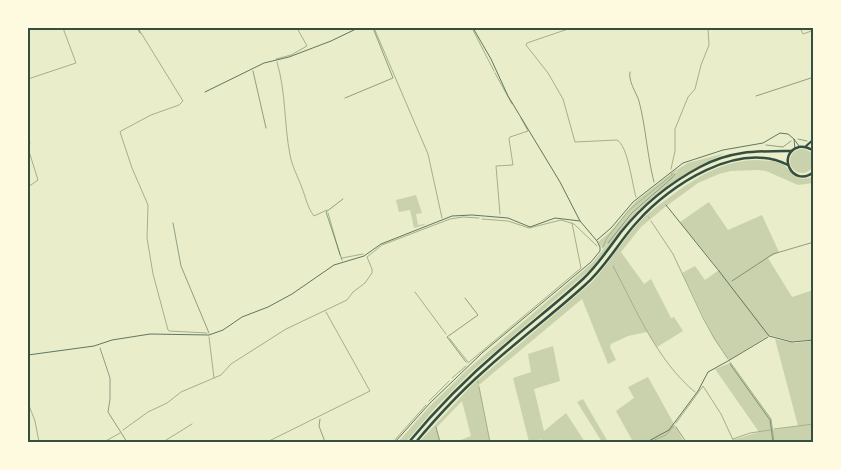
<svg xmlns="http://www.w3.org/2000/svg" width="841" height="470" viewBox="0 0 841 470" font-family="'Golos Text',sans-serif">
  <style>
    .green { fill: #cad2ad }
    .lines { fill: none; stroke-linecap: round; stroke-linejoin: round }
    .stream { stroke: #a3b18a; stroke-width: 1 }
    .path { stroke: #344e41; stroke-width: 0.5 }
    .minor { stroke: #617663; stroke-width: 1 }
    .secondary { stroke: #344e41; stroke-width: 2 }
    .primary { stroke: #344e41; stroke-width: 2.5 }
    .neatline { fill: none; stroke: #344e41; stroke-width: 2 }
  </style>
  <rect width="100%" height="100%" fill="#e9edc9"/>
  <g class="green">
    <circle cx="802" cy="161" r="12"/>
    <polygon points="725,153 684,175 656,195 639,210 590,270 471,372 436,407 406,442 398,442 429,407 468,369 592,263 633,213 673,178 678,169 688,163"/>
    <path d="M754 160 773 161 783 164 796 177 803 179 813 177V183L798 185 766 171 757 170 731 171 719 174 698 183 665 207 641 227 621 252 644 284 651 279 671 318 674 317 683 331 657 347 647 332 628 336 611 344 610 347 616 360 608 364 582 299 479 385 490 442H455L471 436 462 401 436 428 440 442H419L473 384 591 283C608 265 620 244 636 226 646 214 659 205 671 196 697 177 720 162 754 160Z"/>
    <polygon points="678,168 672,178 632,213 603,249 598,242 610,232 636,201"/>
    <polygon points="416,195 422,213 416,214 418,225 424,224 425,225 414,228 410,210 399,212 396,200"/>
    <polygon points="709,202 728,230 762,215 779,252 768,258 792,297 813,290 813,340 792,341 769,335 729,360 714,339 682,273 695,266 705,280 719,270 680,222"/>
    <polygon points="775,339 795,343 813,341 813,442 733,442 732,440 759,432 715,369 730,363 771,419 773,430 798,426"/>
    <polygon points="553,346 560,381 534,389 544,431 566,413 585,442 543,442 541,439 538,442 529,442 513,378 531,372 528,354"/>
    <polygon points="648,377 684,442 633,442 616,411 634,398 628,387"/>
    <polygon points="583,399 608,442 602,442 577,402"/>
  </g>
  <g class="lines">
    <g class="stream">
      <polyline points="138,28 183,101 179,105 151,115 121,131 120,132 132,168 148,205 147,238 153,274 168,330 169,331 207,333"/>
      <polyline points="374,28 428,154 442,218"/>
      <polyline points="472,28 494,71"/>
      <path d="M571 28 527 43 526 45 548 73 563 99 575 142 617 140C628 146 632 184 636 197"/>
      <polyline points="800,28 803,34 814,30"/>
      <polyline points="276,59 291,55 307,46 297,28"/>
      <path d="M277 62C286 92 284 124 290 155 292 166 298 177 302 188 306 198 307 207 314 216L327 210"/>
      <polyline points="495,73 512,104"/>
      <polyline points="28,79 76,63 63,28"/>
      <polyline points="28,135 30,143 28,146"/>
      <polyline points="28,148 38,180 28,187"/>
      <polyline points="671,169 675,151 675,129 688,97 695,89 701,65 709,45 708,28"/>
      <polyline points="328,213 340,255"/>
      <polyline points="500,214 496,166 513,165 509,139 510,137 528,131 521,118"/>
      <polyline points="648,217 649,218"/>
      <polyline points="482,219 508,221 529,228 561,220 574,224 597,246"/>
      <polyline points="651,221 673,254 703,318 714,338 728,359"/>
      <polyline points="603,247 607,238 629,210 672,175 672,173"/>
      <polyline points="342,258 363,254"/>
      <path d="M613 266C636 309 657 361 695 392"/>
      <polyline points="415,292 446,334"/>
      <polyline points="209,337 214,378"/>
      <polyline points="449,338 468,362"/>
      <polyline points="730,362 771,419 774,442"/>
      <polyline points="468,363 581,268 572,223"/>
      <polyline points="452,378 466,366"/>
      <polyline points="478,381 478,383"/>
      <polyline points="479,387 490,442"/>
      <polyline points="429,401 449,381"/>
      <polyline points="28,403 35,421 39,442"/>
      <polyline points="676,423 703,386 721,414 734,442"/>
      <polyline points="774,429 814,424"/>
      <polyline points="123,430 148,412 167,403 181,392 221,375 231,364 286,329 347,300 353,292 365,283 372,273 372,269 367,257 382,245 450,219 463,217 479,218"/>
      <polyline points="733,439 750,433 770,430"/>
      <polyline points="104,442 120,433"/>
      <polyline points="163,442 192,424"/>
      <polyline points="267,442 370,391 326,312"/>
      <polyline points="393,442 426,405"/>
      <polyline points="650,442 666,435 674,426"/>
    </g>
    <g class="path">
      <polyline points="137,28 140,33"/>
      <polyline points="253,71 266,128"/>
      <path d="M630 72C628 81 636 92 639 101 646 128 647 155 654 182"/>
      <polyline points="756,96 814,77"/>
      <polyline points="345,98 393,78 373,28"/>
      <polyline points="798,139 807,141"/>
      <polyline points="766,145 783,147 791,141"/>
      <polyline points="173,223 181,266 209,333"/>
      <polyline points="608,243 632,213 672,178 675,174"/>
      <polyline points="342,260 326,212 343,199"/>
      <polyline points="732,281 773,254 814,242"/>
      <polyline points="465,298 478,315 447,337 466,362"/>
      <polyline points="100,348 110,378 110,399 108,412 127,442"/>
      <polyline points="730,364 770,420 773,442"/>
      <polyline points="320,419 319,426 325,442"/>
      <polyline points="436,427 440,442"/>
      <polyline points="676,427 686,442"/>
    </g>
    <g class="minor">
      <polyline points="205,92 264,63 289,57 331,41 358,28"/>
      <polyline points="795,149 794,139 799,146"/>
      <polyline points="666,205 719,271 769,336 792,342 814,340"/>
      <polyline points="597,240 611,228 633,202 683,163 723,150 763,143 780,133 788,134 794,139"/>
      <polyline points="28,355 94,346 112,340 150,334 209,335 223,330 242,317 268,307 292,294 334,265 364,256 381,244 452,216 472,215 508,218 530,227 555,218 580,221"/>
      <polyline points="395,442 430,403 482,353 591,262 600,251 600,247 597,241 580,221 560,182 508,96 491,59 473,28"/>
      <polyline points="647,442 669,430 698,391 708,372 728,361 768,337"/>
    </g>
    <polyline class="secondary" points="805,147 814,139"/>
    <g class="primary">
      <path d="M814 151C809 148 805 146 799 147 776 153 792 189 814 172"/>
      <path d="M409 442C437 408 468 377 502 348 528 325 557 303 583 279 598 265 609 248 621 232 642 206 670 183 700 167 731 150 758 151 792 151"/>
      <path d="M416 442C437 417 459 393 484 371 517 341 552 315 585 285 606 267 619 241 638 221 670 185 738 140 788 165"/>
    </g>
  </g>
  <rect width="841" height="470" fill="none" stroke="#fefae0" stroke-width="58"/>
  <rect x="29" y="29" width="783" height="412" class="neatline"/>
</svg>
